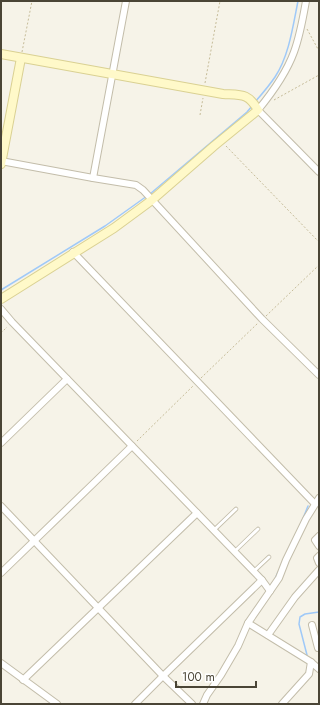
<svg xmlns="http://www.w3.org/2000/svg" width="320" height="705" viewBox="0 0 320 705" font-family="Jost,sans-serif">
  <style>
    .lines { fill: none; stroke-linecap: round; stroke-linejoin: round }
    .stream { stroke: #9fc9f8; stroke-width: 1.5 }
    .lane-casing { stroke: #c3bdaa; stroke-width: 4.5 }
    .street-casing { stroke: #c3bdaa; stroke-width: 8 }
    .secondary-casing { stroke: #dad193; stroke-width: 10 }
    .path { stroke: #c6bc99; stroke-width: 1; stroke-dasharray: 2 2; stroke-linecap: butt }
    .lane { stroke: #fff; stroke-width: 3 }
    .street { stroke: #fff; stroke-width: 6 }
    .secondary { stroke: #fff9c9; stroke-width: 8 }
  </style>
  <rect width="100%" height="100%" fill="#f6f3e8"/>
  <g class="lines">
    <g class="stream">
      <path d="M255 102C262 94 269 86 275 77 289 56 293 26 298 1"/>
      <polyline points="150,194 247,112 252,106"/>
      <polyline points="1,290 105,226 147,196"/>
      <polyline points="302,521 308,506"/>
      <polyline points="275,579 278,572"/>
      <polyline points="307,655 299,624 300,617 305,614 319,612"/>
    </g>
    <g class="lane-casing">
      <g id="lane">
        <polyline points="213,531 236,509"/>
        <polyline points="234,552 258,529"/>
        <polyline points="253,572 269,557"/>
      </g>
    </g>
    <g class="street-casing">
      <g id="street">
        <path d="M306 1C303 18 300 36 294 52 286 74 272 93 258 110L319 172"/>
        <polyline points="1,161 93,178 136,185 143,190 262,319 319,375"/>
        <polyline points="93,178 126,1"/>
        <polyline points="73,252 315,504"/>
        <polyline points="1,309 12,322 262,580 270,591"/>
        <polyline points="1,443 67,379"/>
        <polyline points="1,506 163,676 192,704"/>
        <polyline points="319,536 315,540 319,546"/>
        <polyline points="319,556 317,558 319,563"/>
        <polyline points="1,573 132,446"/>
        <polyline points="248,623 311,662 319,669"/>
        <polyline points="312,625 318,648 319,647"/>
        <polyline points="268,635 295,597 319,570"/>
        <polyline points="1,663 57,704"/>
        <polyline points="23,680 197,513"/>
        <polyline points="135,704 163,676 262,580"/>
        <polyline points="203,704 207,695 221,675 238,646 248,623 279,578 286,560 306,519 319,498"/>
        <polyline points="282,704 309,674 311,662"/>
      </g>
    </g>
    <g class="secondary-casing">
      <g id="secondary">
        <path d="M1 54 223 94C242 95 248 93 258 110L214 146 152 200 114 228 1 299"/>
        <polyline points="1,164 21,58"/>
      </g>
    </g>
    <g class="path">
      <polyline points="307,29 319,51"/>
      <polyline points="22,52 32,1"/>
      <polyline points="205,83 220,1"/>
      <polyline points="274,100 319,75"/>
      <polyline points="200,115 203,98"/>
      <polyline points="226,146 319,242"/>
      <polyline points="266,316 319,265"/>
      <polyline points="1,333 7,327"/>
      <polyline points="201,378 258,323"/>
      <polyline points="137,441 193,386"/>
    </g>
    <use href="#lane" class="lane"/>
    <use href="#street" class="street"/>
    <use href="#secondary" class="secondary"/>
  </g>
  <rect width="320" height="705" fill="none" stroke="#4a4536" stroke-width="4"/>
  <path d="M176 681v6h80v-6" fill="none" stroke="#4a4536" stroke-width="2"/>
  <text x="182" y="681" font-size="12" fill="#4a4536" stroke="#ffffff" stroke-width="3" paint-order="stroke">100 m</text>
</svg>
